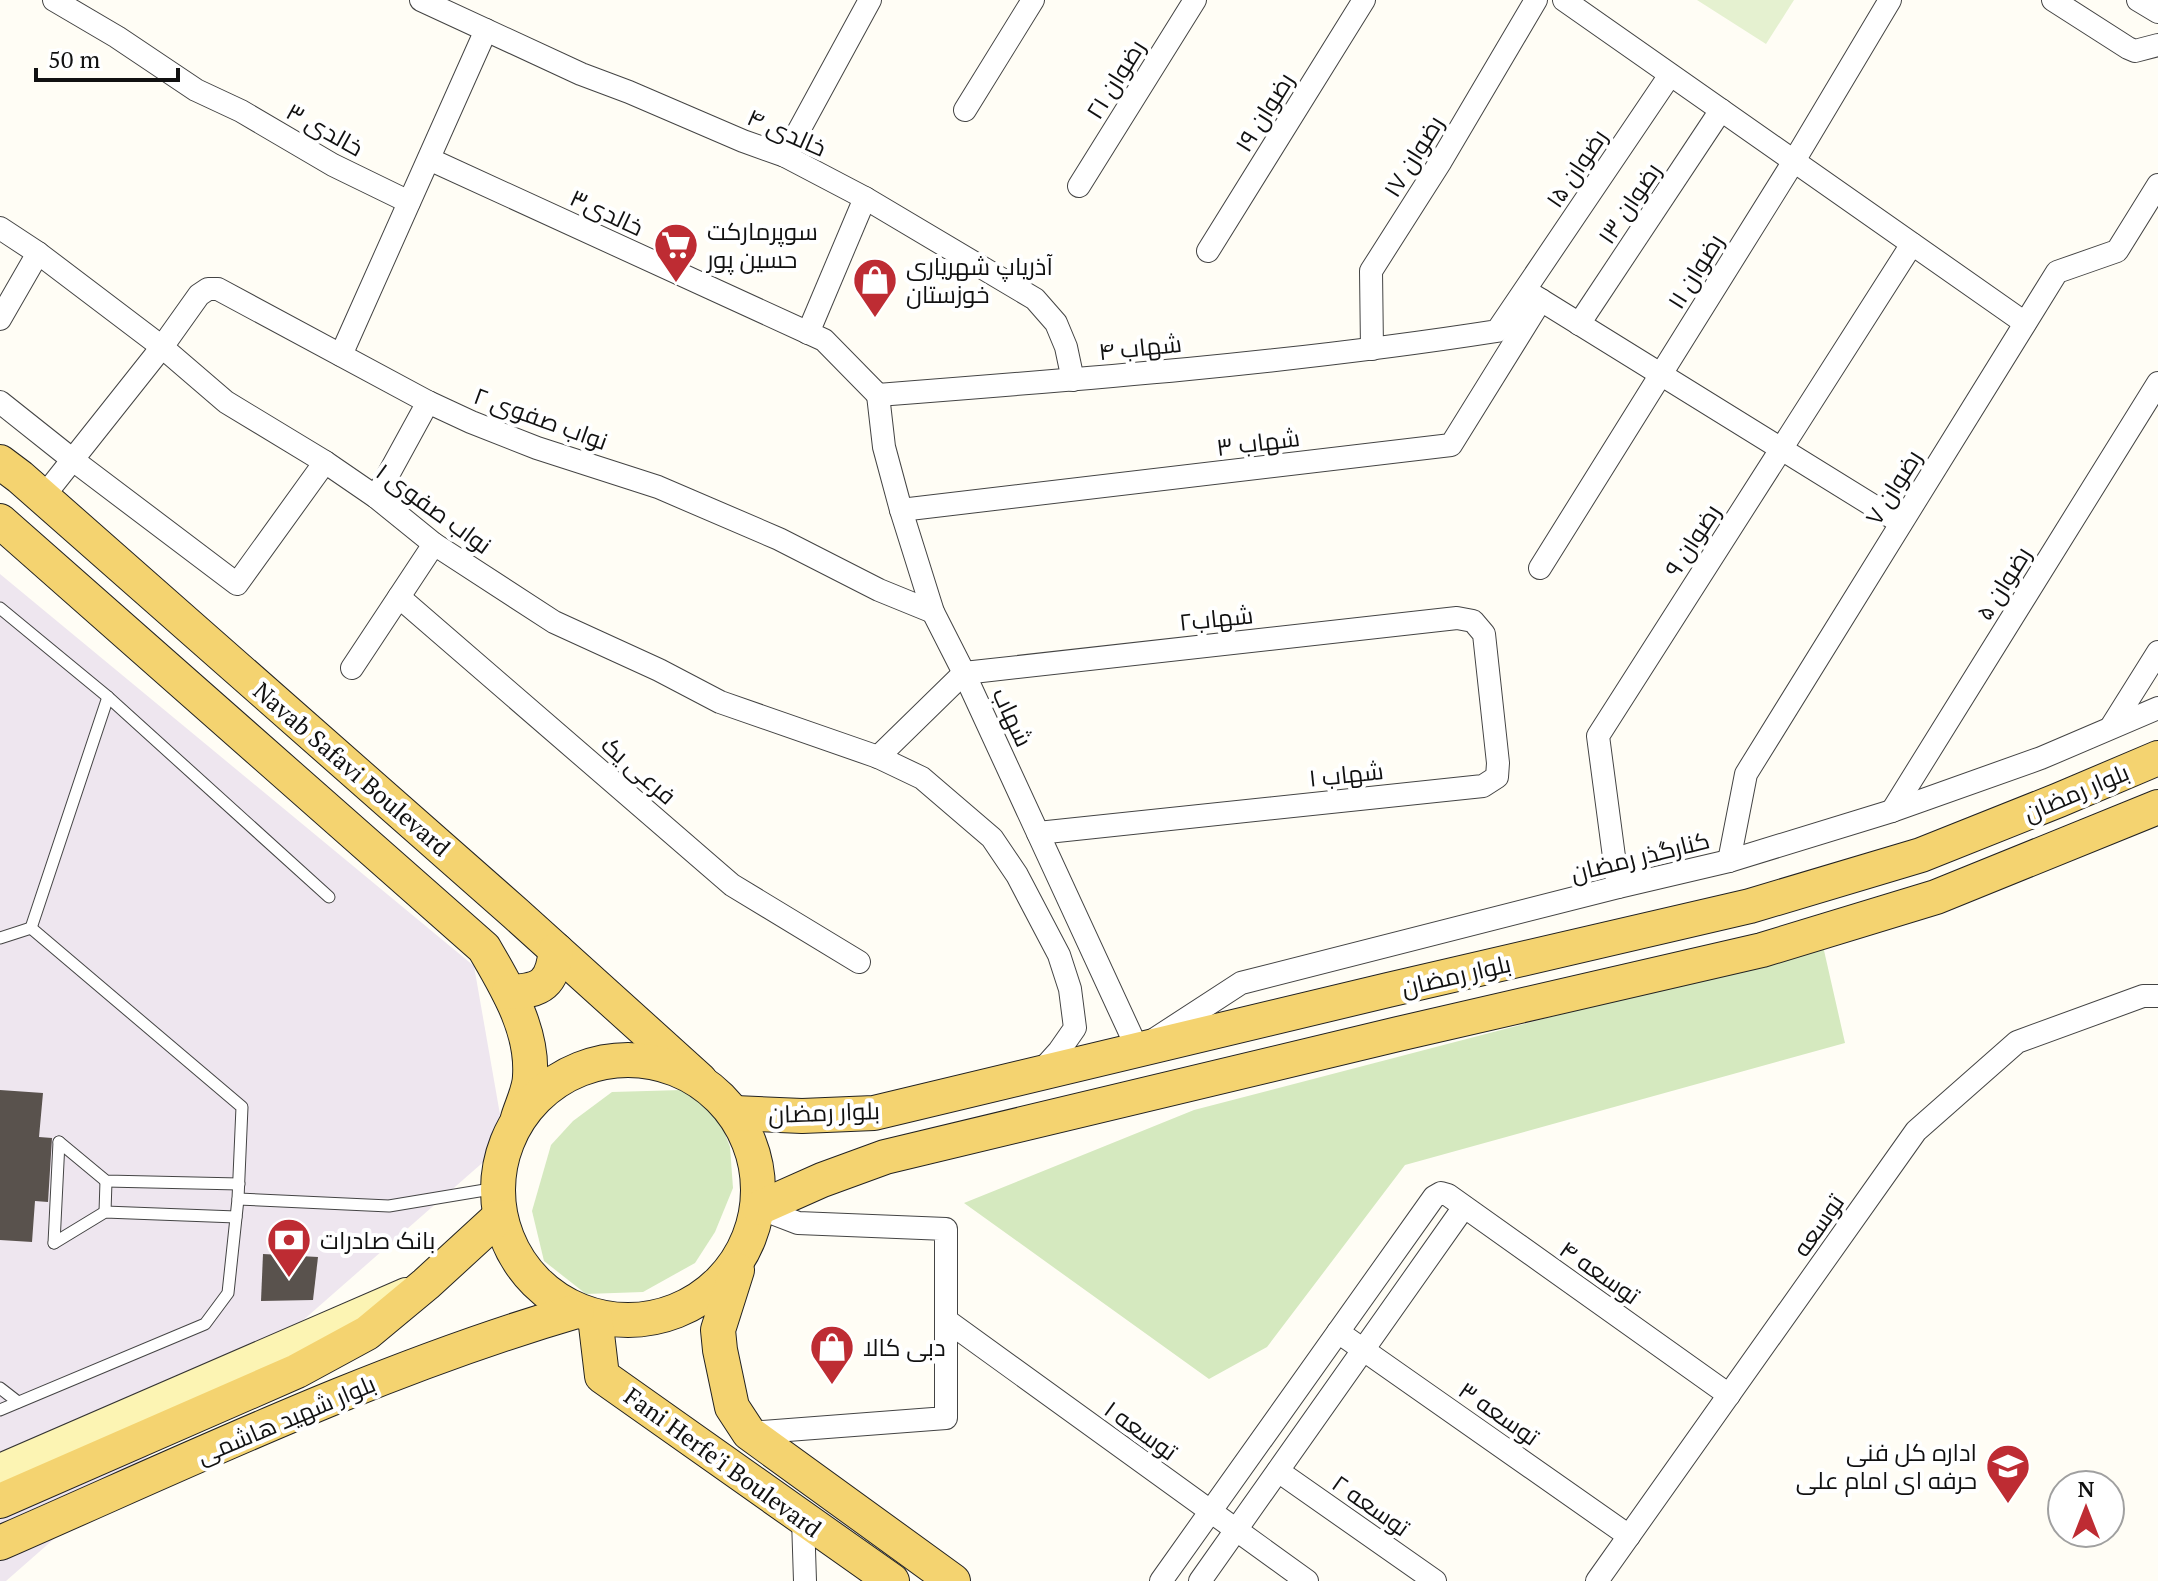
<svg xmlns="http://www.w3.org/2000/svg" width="2158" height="1581" viewBox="0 0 2158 1581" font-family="'PT Serif',Cairo,serif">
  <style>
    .industrial { fill: #eee6ef }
    .green { fill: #d5e9bf }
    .pitch { fill: #e5f1d0 }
    .building { fill: #59524d }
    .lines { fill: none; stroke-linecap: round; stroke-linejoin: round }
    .lane-casing { stroke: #444; stroke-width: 13 }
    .street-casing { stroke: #444; stroke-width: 24 }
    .secondary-casing { stroke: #333; stroke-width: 32 }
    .primary-casing { stroke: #222; stroke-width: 36 }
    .lane { stroke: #fff; stroke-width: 11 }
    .street { stroke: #fff; stroke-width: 22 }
    .secondary { stroke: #fcf4b3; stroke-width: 30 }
    .primary { stroke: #f4d370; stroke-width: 34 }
    .labels { text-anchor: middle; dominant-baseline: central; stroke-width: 8; stroke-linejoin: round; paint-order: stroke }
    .street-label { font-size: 24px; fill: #111; stroke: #fff }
    .poi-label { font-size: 24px; fill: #111; stroke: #fff; text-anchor: start }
  </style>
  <rect width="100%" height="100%" fill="#fffdf5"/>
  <polygon class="industrial" points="0,574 474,966 505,1143 6,1581 0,1581"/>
  <g class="green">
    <polygon points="1823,946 1845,1043 1405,1165 1267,1347 1209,1379 964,1203 1194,1110"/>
    <polygon points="682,1090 714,1105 730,1147 733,1188 715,1232 695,1263 643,1292 586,1294 544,1261 532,1211 551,1145 573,1121 612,1092"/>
  </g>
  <polygon class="pitch" points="1697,0 1794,0 1766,44"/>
  <g class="building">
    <polygon points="0,1090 43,1093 39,1137 52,1138 48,1202 35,1201 32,1242 0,1240"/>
    <polygon points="263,1254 318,1257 313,1300 261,1301"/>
  </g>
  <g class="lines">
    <g class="lane-casing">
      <g id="lane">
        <polyline points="0,608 108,697 329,897"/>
        <polyline points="31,928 108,697"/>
        <polyline points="0,938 31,928"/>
        <polyline points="59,1142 106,1181 239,1184"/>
        <polyline points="238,1199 389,1206 497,1188"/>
        <polyline points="105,1212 106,1181"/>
        <polyline points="54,1243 105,1212 236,1217"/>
        <polyline points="54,1243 59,1142"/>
        <polyline points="0,1388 18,1402"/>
        <polyline points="0,1410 205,1324 228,1293 238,1199 242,1107 31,928"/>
      </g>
    </g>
    <g class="street-casing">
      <g id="street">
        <polyline points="54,0 117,37 196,90 241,111 333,165 409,202"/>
        <polyline points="421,0 581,74 629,92 743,141 785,156 865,198 1035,299 1056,323 1066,347 1073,380"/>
        <polyline points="1564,0 2025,323"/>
        <polyline points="2053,0 2128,48 2135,51 2158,45"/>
        <polyline points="2138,0 2158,12"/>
        <polyline points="965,110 1033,0"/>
        <polyline points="785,156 870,0"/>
        <polyline points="429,159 824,340 878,395"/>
        <polyline points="1079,186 1195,0"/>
        <polyline points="0,228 38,253 162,347 226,402 325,462 376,497 434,544 554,622 659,670 720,702 878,757 922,778 992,838 1017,875 1059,955 1070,989 1075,1028 1059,1051 1041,1071"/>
        <polyline points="1208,251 1364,0"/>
        <polyline points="1528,292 1901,523"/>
        <polyline points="0,319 38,253"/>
        <polyline points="1579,324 1721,110"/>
        <polyline points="808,333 865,198"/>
        <polyline points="1372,349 1371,271 1441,161 1536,0"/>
        <polyline points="341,355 486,30"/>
        <polyline points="878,395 884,447 901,510 933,612 964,673 1138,1050 1241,983 1618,887 1729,861 1892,811 2041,758 2158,708"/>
        <path d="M878 395C1085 379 1292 363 1497 331L1670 75"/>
        <polyline points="0,402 73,460 237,584 325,462"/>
        <polyline points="43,497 162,347 199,295 208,289 218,289 428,402 471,422 537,448 658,487 779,539 879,590 933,612"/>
        <polyline points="376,497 428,402"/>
        <polyline points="901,510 1451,445 1541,300"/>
        <polyline points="1540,568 1794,161 1890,0"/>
        <polyline points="399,597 732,885 859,962"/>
        <polyline points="352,668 434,544"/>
        <polyline points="2111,727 2158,652"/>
        <polyline points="878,757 964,673 1457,618 1473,621 1484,634 1498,763 1497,777 1483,786 1038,833"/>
        <polyline points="1892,811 2158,383"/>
        <polyline points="1729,861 1746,774 2057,272 2117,251 2158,185"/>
        <polyline points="1618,887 1598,736 1912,244"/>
        <polyline points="946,1320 1307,1581"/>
        <polyline points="1338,1332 1629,1536"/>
        <polyline points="749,1433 946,1418 946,1229 798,1223 759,1208"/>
        <polyline points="1278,1471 1435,1581"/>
        <polyline points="803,1519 805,1581"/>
        <polyline points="1161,1581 1434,1197 1441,1193 1448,1195 1729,1395"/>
        <polyline points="1200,1581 1464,1207"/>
        <polyline points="1597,1581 1916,1131 2017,1042 2143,996 2158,996"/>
      </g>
    </g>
    <g class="secondary-casing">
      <polyline id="secondary" points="0,1469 406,1293"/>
    </g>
    <g class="primary-casing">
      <g id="primary">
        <polyline points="0,462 20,477 515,913 700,1080"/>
        <path d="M0 521 484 948C506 986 533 1029 530 1076 530 1089 522 1105 518 1118"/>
        <path d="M509 992C542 991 552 984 556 950"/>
        <circle cx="628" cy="1190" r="130"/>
        <polyline points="735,1113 802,1116 874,1113 1388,990 1750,906 1921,855 2059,800 2158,758"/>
        <polyline points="759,1208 822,1180 885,1157 1398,1034 1762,950 1936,897 2158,807"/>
        <polyline points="737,1270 718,1330 720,1350 732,1407 749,1433 953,1581"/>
        <polyline points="595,1317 602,1376 892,1581"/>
        <polyline points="0,1501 297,1371 367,1333 426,1284 499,1217"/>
        <path d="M0 1543C190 1460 378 1369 577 1311"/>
      </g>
    </g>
    <use href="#lane" class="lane"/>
    <use href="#street" class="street"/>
    <use href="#secondary" class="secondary"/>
    <use href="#primary" class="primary"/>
  </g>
  <defs>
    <g id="supermarket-pin" transform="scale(2.3)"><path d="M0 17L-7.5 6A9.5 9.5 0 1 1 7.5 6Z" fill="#be2c33" stroke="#fff"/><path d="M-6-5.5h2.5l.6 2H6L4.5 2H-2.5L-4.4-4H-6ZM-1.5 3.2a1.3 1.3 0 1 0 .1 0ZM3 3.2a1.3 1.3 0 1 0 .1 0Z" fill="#fff"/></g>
    <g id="shop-pin" transform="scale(2.3)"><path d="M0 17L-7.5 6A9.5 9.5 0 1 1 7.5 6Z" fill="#be2c33" stroke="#fff"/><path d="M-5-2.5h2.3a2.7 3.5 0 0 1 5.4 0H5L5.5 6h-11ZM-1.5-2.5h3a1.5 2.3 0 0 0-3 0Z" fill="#fff"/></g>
    <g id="bank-pin" transform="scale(2.3)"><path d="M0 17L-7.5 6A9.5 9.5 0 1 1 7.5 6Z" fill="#be2c33" stroke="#fff"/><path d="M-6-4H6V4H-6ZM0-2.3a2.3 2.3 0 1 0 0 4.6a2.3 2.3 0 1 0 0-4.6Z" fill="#fff"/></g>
    <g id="school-pin" transform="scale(2.3)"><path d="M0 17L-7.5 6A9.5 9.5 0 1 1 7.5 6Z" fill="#be2c33" stroke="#fff"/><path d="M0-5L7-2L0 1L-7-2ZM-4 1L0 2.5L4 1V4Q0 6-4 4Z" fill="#fff"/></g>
  </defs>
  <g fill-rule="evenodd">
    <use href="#supermarket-pin" x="676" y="245"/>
    <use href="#shop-pin" x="875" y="280"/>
    <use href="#bank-pin" x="289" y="1240"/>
    <use href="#shop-pin" x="832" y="1347"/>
    <use href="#school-pin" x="2008" y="1466"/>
  </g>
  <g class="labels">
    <g class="street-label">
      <text transform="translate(1115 79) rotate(-58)">رضوان ۲۱</text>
      <text transform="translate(1264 112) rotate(-58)">رضوان ۱۹</text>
      <text transform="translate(325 129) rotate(29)">خالدی ۳</text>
      <text transform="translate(787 132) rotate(24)">خالدی ۴</text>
      <text transform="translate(1413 156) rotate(-58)">رضوان ۱۷</text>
      <text transform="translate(1576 168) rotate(-56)">رضوان ۱۵</text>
      <text transform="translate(1629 203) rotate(-56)">رضوان ۱۳</text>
      <text transform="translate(607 212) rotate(25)">خالدی۳</text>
      <text transform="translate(1695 271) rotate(-58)">رضوان ۱۱</text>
      <text transform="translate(1140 347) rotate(-6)">شهاب ۴</text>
      <text transform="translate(541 418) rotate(20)">نواب صفوی ۲</text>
      <text transform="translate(1258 442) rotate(-7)">شهاب ۳</text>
      <text transform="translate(1893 487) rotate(-58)">رضوان ۷</text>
      <text transform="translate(434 508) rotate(36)">نواب صفوی ۱</text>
      <text transform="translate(1692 540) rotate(-57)">رضوان ۹</text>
      <text transform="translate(2003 583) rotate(-58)">رضوان ۵</text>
      <text transform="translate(1216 618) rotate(-6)">شهاب۲</text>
      <text transform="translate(1013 717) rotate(65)">شهاب</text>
      <text transform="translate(352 769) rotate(41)">Navab Safavi Boulevard</text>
      <text transform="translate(639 770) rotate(41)">فرعی یک</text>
      <text transform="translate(1346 774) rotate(-6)">شهاب ۱</text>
      <text transform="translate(2076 792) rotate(-23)">بلوار رمضان</text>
      <text transform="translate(1640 856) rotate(-14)">کنارگذر رمضان</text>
      <text transform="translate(1456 975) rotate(-13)">بلوار رمضان</text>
      <text transform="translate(824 1112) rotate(-2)">بلوار رمضان</text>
      <text transform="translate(1818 1225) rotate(-55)">توسعه</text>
      <text transform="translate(1600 1272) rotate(35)">توسعه ۴</text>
      <text transform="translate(1499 1413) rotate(35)">توسعه ۳</text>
      <text transform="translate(286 1419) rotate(-23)">بلوار شهید هاشمی</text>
      <text transform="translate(1141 1430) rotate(36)">توسعه ۱</text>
      <text transform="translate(723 1462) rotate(36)">Fani Herfe'i Boulevard</text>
      <text transform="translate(1371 1505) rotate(35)">توسعه ۲</text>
    </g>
    <g class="poi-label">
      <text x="707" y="231">سوپرمارکت<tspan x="707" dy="28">حسین پور</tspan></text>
      <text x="906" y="266">آذریاپ شهریاری<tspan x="906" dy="28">خوزستان</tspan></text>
      <text x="320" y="1240">بانک صادرات</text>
      <text x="863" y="1347">دبی کالا</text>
      <text x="1977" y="1452" text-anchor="end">اداره کل فنی<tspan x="1977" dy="28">حرفه ای امام علی</tspan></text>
    </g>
  </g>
  <g transform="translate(2086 1509)"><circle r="38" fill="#ffffff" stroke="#a0a0a0" stroke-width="2"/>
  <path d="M0-6L14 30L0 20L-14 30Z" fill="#be2c33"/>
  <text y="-12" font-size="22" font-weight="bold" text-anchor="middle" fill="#111111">N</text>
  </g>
  <path d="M36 68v12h142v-12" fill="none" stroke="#111111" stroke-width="4"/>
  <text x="48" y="68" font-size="24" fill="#111111" stroke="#ffffff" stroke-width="6" paint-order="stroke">50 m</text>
</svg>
